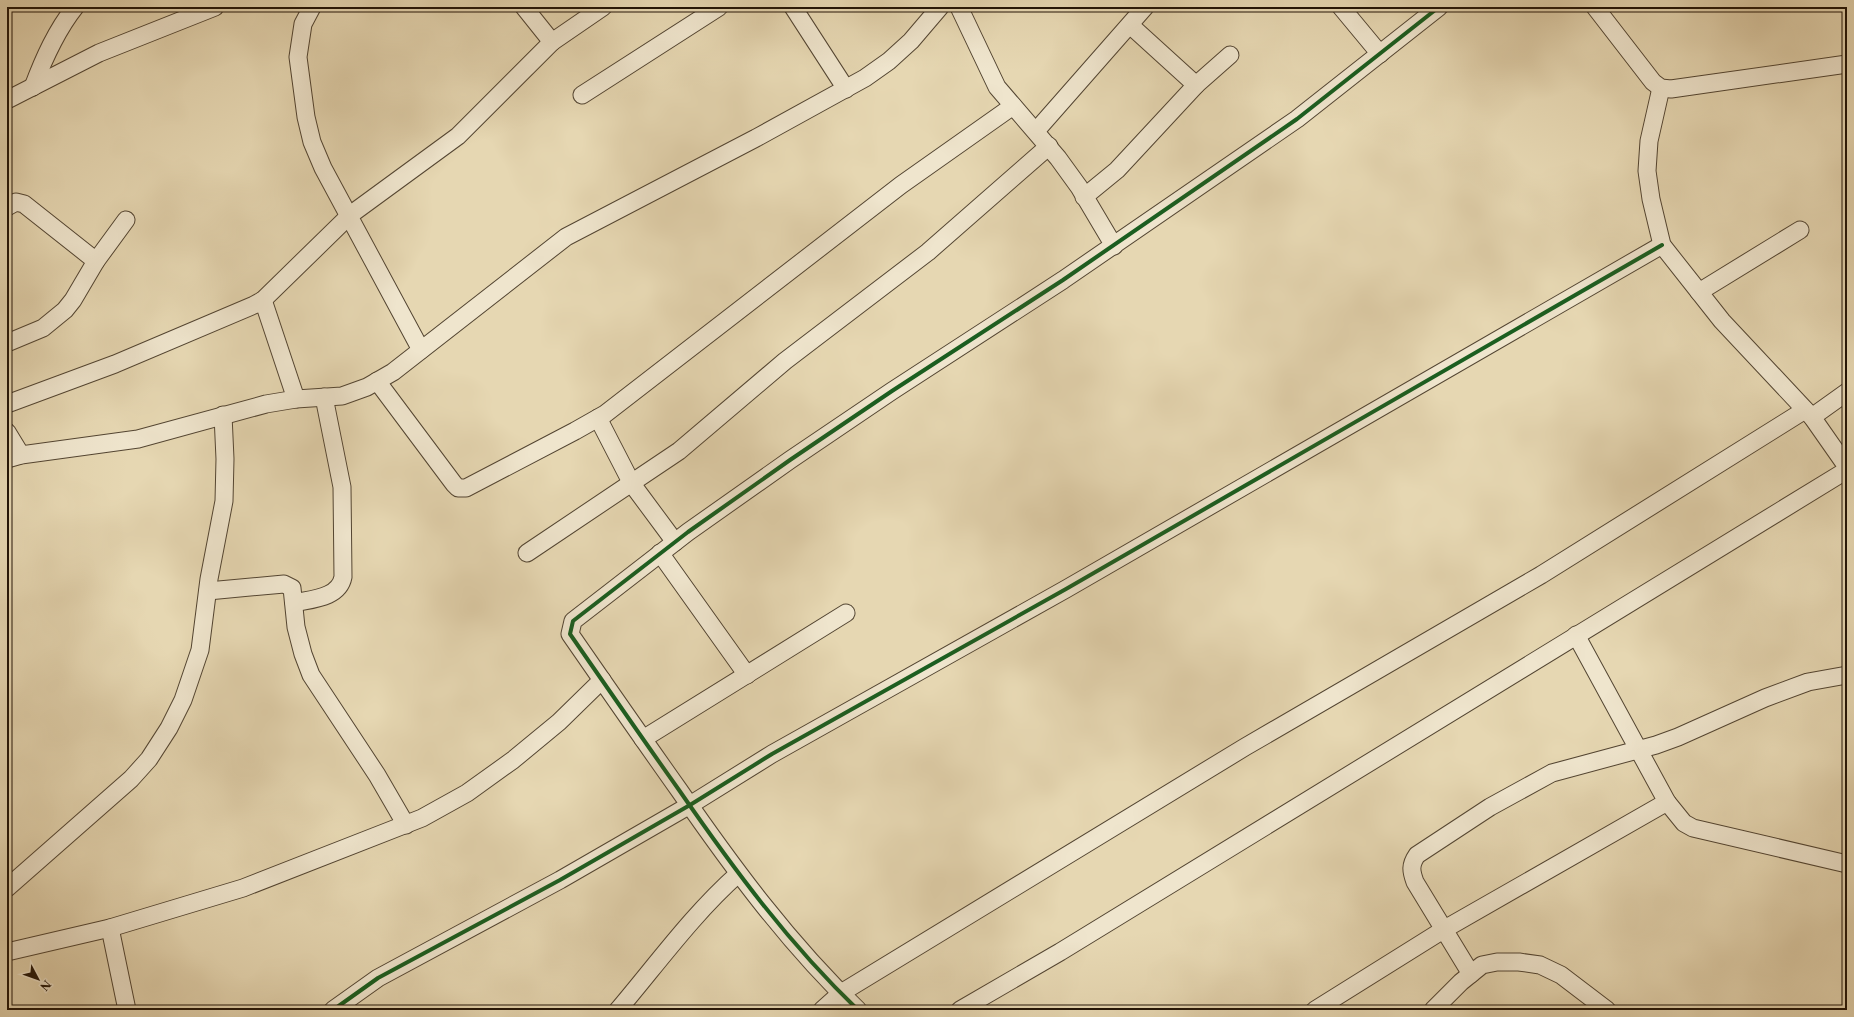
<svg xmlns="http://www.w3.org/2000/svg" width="1854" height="1017" viewBox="0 0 1854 1017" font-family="'Libre Caslon Text',serif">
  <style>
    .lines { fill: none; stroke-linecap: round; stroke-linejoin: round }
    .minor-casing { stroke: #534532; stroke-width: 19 }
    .minor { stroke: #efe5cd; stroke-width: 17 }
    .cycleway-casing { stroke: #efe5cd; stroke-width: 6 }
    .cycleway { stroke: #1b5e20; stroke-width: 4 }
  </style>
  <rect width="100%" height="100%" fill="#e6d7b2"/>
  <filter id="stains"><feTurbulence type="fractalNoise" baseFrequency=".005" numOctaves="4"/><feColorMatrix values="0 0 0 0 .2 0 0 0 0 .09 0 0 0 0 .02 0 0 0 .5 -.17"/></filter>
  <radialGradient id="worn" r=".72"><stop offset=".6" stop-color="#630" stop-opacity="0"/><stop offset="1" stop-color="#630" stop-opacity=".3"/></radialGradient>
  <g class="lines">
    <g class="minor-casing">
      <g id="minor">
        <polyline points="312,7 303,24 298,57 306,117 312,142 323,168 421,350"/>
        <polyline points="524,7 552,42 603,7"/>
        <polyline points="793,7 846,89"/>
        <polyline points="959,7 997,87 1058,158 1079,187 1114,246"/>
        <polyline points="1341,7 1380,54"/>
        <polyline points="1595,7 1653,82 1661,88 1671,89 1847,64"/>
        <polyline points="1130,25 1196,85"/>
        <path d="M33 87C44 58 56 31 75 7"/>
        <polyline points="1661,88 1649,141 1647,171 1651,199 1662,245 1722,321 1812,417 1847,467"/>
        <polyline points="582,95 719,7"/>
        <polyline points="7,100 99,53 215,7"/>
        <polyline points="1036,131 1145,7"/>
        <polyline points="1084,197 1117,170 1196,85 1230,55"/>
        <polyline points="7,207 16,202 24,204 96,261"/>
        <polyline points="1699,292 1800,230"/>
        <polyline points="263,300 296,399"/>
        <polyline points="7,343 43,328 65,310 73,300 96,261 126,220"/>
        <polyline points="377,381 454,484 458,488 466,488 575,431 605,414 901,185 1013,106"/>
        <polyline points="7,404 115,364 254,305 263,300 350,215 458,136 552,42"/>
        <polyline points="1812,417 1847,392"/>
        <polyline points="598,418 632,484 675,542"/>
        <polyline points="7,432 21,455"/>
        <polyline points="7,459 21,455 138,439 266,404 296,399 342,396 367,387 393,372 566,237 756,138 865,78 889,61 911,41 940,7"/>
        <polyline points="527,553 679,451 785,361 928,252 1049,146"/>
        <polyline points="660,553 747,675"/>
        <polyline points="208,591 284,584 292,588 296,627 303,654 311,675 377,775 406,825"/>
        <path d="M294 603C312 599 339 598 343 577L342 487 324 397"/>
        <polyline points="1576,635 1667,802 1684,823 1693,828 1847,864"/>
        <polyline points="643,739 846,613"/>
        <polyline points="7,888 131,779 149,759 169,728 183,700 200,650 209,579 224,501 225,459 223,415"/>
        <polyline points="110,928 243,888 422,818 467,793 513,760 559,722 602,680"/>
        <polyline points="7,952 110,928 127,1010"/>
        <path d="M1471 974 1415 882C1411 871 1410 865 1417 855L1490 807 1552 773 1656 745 1678 737 1765 698 1808 682 1847 675"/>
        <polyline points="333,1010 378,978 560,880 690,805 772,754 1066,589 1662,245"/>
        <path d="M618 1010C657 964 693 914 738 874"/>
        <polyline points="822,1010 841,993 1245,747 1541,575 1805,410"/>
        <path d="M858 1010C789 944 733 868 679 790 642 738 606 686 570 634L573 621 688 532 790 460 892 391 1063 280 1297 119 1439 7"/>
        <polyline points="960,1010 1060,952 1847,470"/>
        <polyline points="1315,1010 1443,930 1667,802"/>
        <polyline points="1433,1010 1461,982 1482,965 1497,962 1519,962 1540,965 1561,975 1607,1010"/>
      </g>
    </g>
    <use href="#minor" class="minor"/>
    <g class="cycleway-casing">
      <g id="cycleway">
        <polyline points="333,1010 378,978 560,880 690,805 772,754 1066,589 1662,245"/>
        <path d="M858 1010C789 944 733 868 679 790 642 738 606 686 570 634L573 621 688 532 790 460 892 391 1063 280 1297 119 1439 7"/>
      </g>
    </g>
    <use href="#cycleway" class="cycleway"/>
  </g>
  <rect width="1854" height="1017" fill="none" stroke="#e6d7b2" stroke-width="24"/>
  <rect x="8" y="8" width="1838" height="1001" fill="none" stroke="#221407" stroke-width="2"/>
  <rect x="12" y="12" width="1830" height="993" fill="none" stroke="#221407"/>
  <g transform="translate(38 979) rotate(131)" stroke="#efe5cd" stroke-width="3" paint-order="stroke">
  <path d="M0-3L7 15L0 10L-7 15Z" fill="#221407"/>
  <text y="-6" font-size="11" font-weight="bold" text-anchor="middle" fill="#221407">N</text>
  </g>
  <rect width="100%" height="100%" filter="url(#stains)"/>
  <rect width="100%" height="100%" fill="url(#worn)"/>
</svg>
